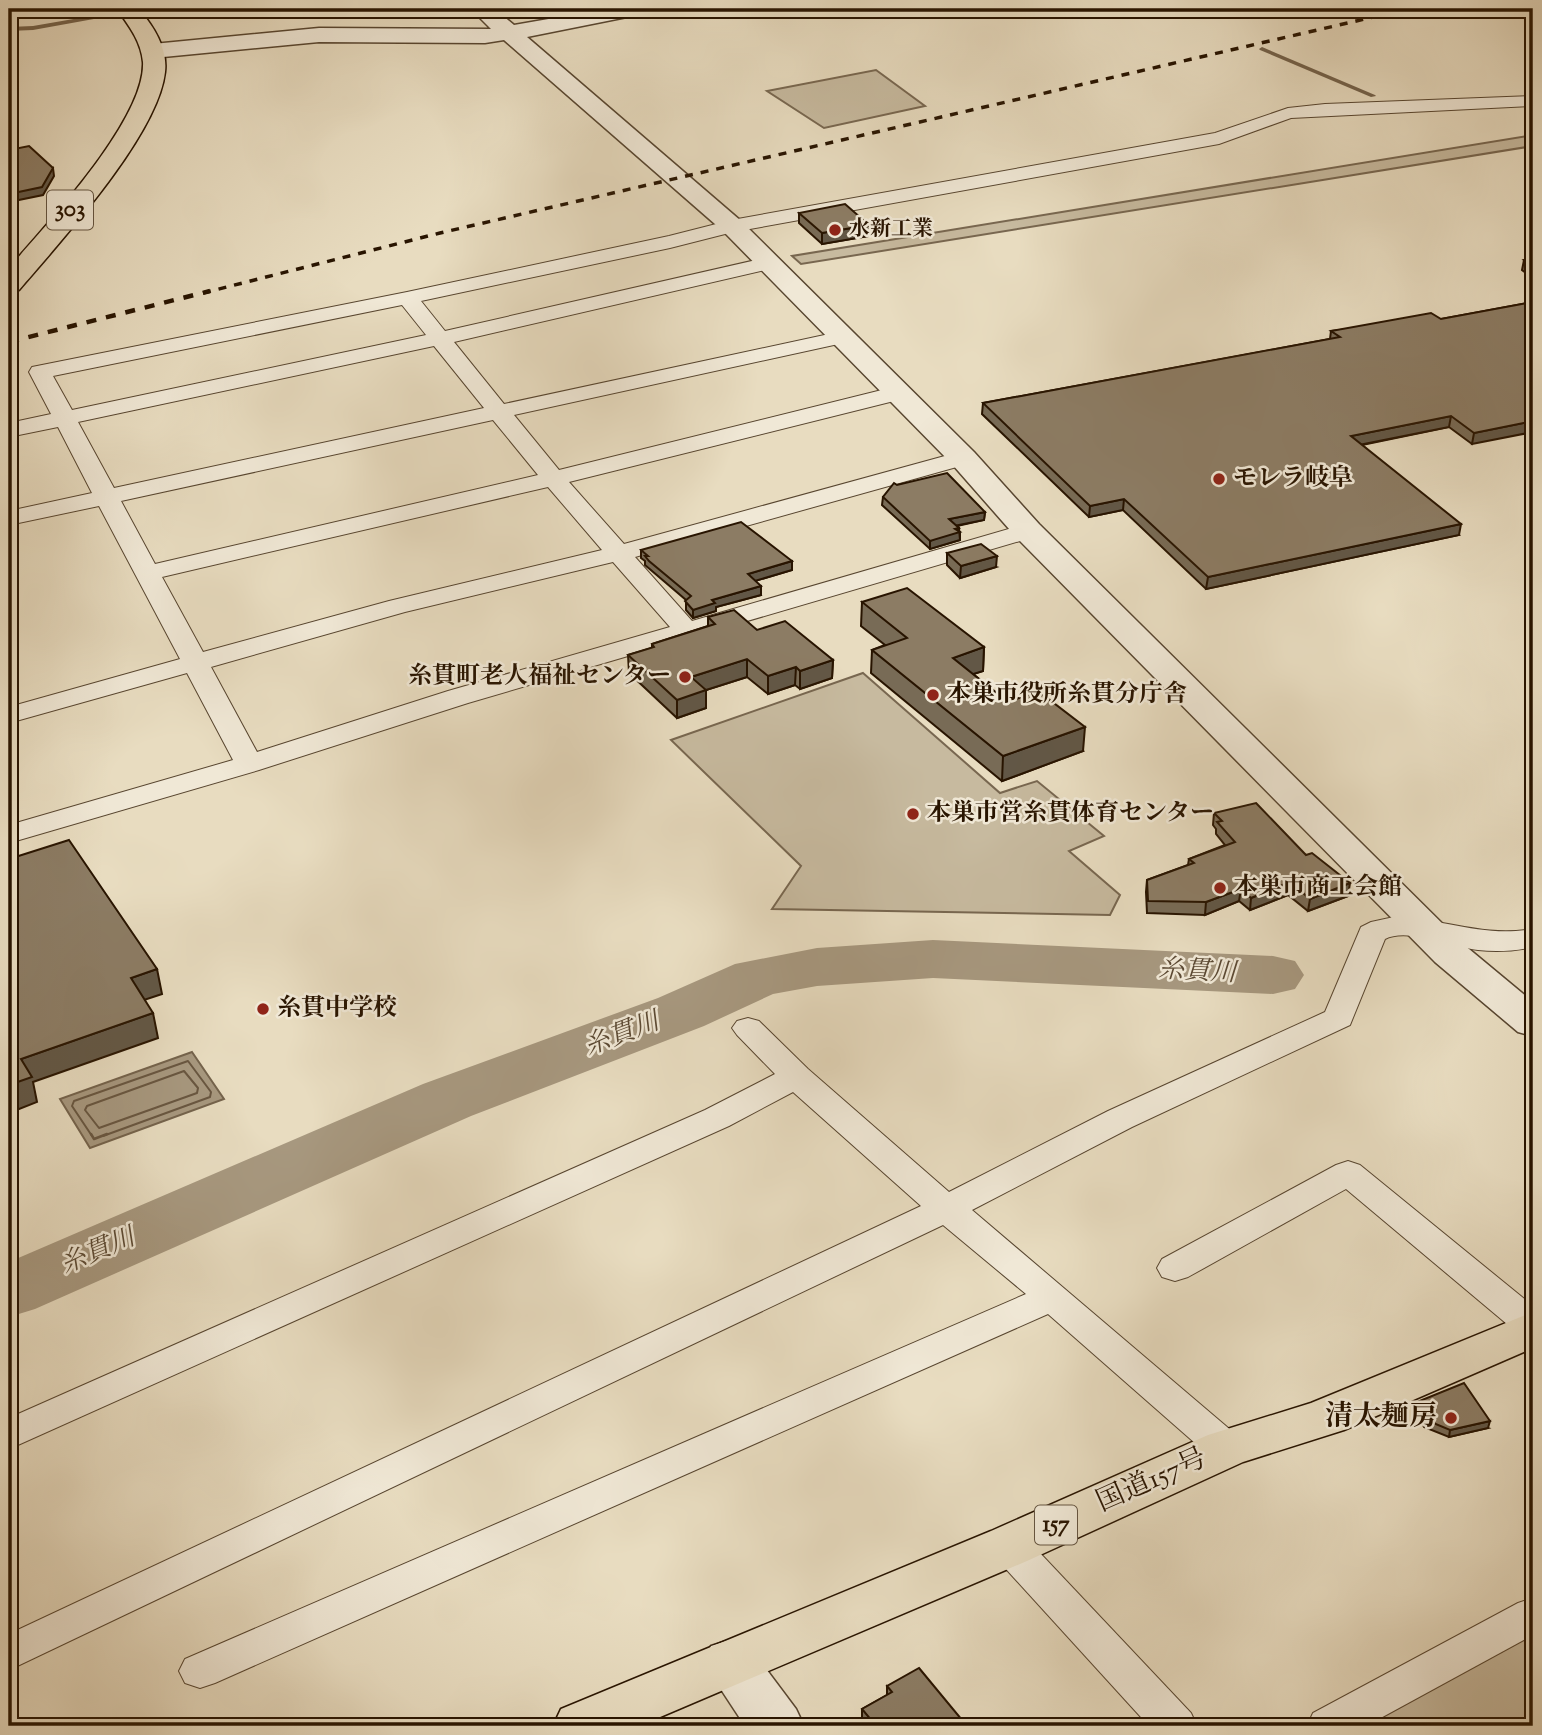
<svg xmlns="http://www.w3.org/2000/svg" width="1542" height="1735" viewBox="0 0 1542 1735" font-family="'Sorts Mill Goudy','Noto Serif JP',serif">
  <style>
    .green { fill: #c7ba9f; stroke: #786750; stroke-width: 2 }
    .water { fill: #a7987f; stroke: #74634c; stroke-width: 2 }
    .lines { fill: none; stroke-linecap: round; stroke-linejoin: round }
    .shore-far1 { stroke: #685640; stroke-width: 2 }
    .shore { stroke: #685640; stroke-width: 2.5 }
    .stream { fill: #74634c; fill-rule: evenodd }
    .river { fill: #a7987f; fill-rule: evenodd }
    .minor-casing { stroke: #584630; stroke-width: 2 }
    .tertiary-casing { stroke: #584630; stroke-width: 3 }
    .trunk-casing { stroke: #281400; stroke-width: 3 }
    .minor { fill: #f0e8d6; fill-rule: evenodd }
    .tertiary { fill: #f0e8d6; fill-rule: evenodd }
    .trunk { fill: #e8dcc0; fill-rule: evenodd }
    .rail-far1 { stroke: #281400; stroke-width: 3.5; stroke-dasharray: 8 8; stroke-linecap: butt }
    .rail { stroke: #281400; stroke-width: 4.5; stroke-dasharray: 10 10; stroke-linecap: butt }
    .wall { fill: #786b56; stroke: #281400; stroke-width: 2 }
    .shaded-wall { fill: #625746; stroke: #281400; stroke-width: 2 }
    .building { fill: #8c7c64; stroke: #281400; stroke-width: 2 }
    .poi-dot { fill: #8f2418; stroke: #f0e8d6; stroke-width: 2.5 }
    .labels { text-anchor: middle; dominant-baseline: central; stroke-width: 5; stroke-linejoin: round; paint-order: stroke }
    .far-poi-label { font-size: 21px; font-weight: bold; fill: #281400; stroke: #f0e8d6; text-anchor: start }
    .shield { fill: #f0e8d6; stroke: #645440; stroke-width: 2 }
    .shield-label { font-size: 23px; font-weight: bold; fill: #281400 }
    .poi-label { font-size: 24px; font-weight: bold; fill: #281400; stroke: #f0e8d6; text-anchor: start }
    .water-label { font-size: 26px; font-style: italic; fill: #5b4933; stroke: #f0e8d6 }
    .near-poi-label { font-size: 28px; font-weight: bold; fill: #281400; stroke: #f0e8d6; text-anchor: end }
    .near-street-label { font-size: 28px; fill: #281400; stroke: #f0e8d6 }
  </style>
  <rect width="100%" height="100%" fill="#e8dcc0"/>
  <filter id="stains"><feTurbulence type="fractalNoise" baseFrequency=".00286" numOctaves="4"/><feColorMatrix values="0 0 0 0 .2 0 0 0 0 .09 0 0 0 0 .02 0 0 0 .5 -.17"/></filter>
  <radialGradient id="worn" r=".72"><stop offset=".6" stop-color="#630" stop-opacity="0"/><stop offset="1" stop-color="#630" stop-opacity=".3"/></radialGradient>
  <g class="green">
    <polygon points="876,70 925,106 824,128 767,91"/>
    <polygon points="1533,135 1533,146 801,264 792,256"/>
    <polygon points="863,673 1000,793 1037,781 1104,836 1069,851 1120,895 1110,915 772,909 801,866 671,740"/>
    <polygon points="1533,1634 1533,1726 1352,1726"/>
  </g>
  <polygon class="water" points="192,1052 224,1099 90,1148 60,1099"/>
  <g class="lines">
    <g class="shore-far1">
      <polygon points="184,1071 198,1088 197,1093 99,1128 85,1110 87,1106"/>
      <polyline points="92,1136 72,1106 74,1101 188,1061 211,1092 210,1097 103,1136"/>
    </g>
    <polyline class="shore" points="91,1134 94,1139 107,1134"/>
    <g class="stream">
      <polygon points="114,12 116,13 116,15 33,30 9,31 9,27 33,26"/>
      <polygon points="1262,47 1375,95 1376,96 1371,97 1260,50 1259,49"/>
    </g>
    <polygon class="river" points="933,940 1273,956 1295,961 1304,975 1295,989 1273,994 933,978 817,986 773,994 704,1026 471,1116 35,1309 9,1317 9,1262 423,1084 658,998 735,964 817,948"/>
    <g class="minor-casing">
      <g id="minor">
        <polygon points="1520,9 1533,9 1533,16 1522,13"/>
        <path d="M1533 96V106L1291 118 1219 144 733 232 670 248 421 301 445 331 769 257 776 259 779 263 776 267 769 269 454 342 504 404 843 331 851 332 854 337 851 342 843 343 514 415 559 470 898 386 906 388 909 393 906 398 569 482 624 544 963 451 971 453 975 458 971 463 635 557 692 621 1019 526 1028 524 1037 526 1040 531 1037 536 468 703 259 770 9 843V825L233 760 187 673 9 723V707L180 659 99 506 9 525V511L92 493 58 427 9 437V423L51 414 29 372 32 367 407 292 669 236 732 220 1215 133 1288 108 1325 104ZM402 305 426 335 72 410 53 376ZM434 346 484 408 114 488 78 422ZM493 420 538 475 155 564 121 501ZM548 487 602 550 389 601 203 652 162 577ZM613 562 670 627 448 691 257 752 211 667 405 612Z"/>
        <path d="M1394 917C1443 918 1482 938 1533 929V947C1515 951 1496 952 1478 950 1453 947 1407 927 1385 939L1350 1025 1132 1127 972 1210 1240 1438 1245 1448 1240 1458 1226 1463 1212 1458 1048 1314 215 1683 200 1688 185 1683 179 1671 185 1659 1026 1294 943 1225 9 1670V1634L921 1206 793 1092 729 1126 9 1449V1418L705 1110 775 1074 737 1035 732 1028 737 1021 748 1018 759 1021 808 1069 949 1192 1108 1111 1325 1012 1361 927 1371 922Z"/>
        <polygon points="1348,1161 1360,1165 1533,1306 1533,1339 1520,1335 1346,1189 1188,1277 1175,1281 1162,1277 1157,1268 1162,1259 1336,1165"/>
        <polygon points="1009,1530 1023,1535 1191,1713 1197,1726 1149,1726 995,1557 989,1546 995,1535"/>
        <polygon points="1533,1598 1533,1635 1366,1726 1307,1726 1313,1713 1518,1603"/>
      </g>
    </g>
    <g class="tertiary-casing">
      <g id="tertiary">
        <polygon points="471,9 495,9 514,25 606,9 648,9 645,14 637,15 527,37 741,221 974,452 1039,524 1463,944 1533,1002 1533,1036 1518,1032 1435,962 1017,538 952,464 723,231 504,40 485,43 319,42 153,58 145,56 142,51 145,46 153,44 319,28 491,29"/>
        <polygon points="730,1640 749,1646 796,1709 804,1726 745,1726 703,1662 711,1646"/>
      </g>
    </g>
    <g class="trunk-casing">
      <g id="trunk">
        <path d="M117 9H139C153 26 168 48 165 72 158 135 61 241 19 290L9 292V268C46 225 146 119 143 62 141 41 129 26 117 9Z"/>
        <polygon points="1533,1312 1533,1348 1344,1430 1243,1462 1027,1561 639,1726 553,1726 561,1709 991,1531 1208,1435 1311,1403"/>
      </g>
    </g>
    <use href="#minor" class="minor"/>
    <use href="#tertiary" class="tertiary"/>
    <use href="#trunk" class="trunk"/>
    <polyline class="rail-far1" points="203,293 440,233 1408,9"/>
    <polyline class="rail" points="9,342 210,291"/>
  </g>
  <g class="wall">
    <polygon points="799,213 869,225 869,236 822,244 799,223"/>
    <polygon points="1533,258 1533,278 1522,270 1524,260"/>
    <polygon points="1533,302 1472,444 1449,427 1362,445 1459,535 1206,589 1123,510 1089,517 982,414 983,403 1330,339 1331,331 1441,319"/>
    <polygon points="897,485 985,512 984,520 957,526 959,528 959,531 960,532 960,540 930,549 882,505 883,497"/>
    <polygon points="641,550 792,561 792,570 755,581 761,595 716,607 716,611 693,618 686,610 686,600 645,565 645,561 641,558"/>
    <polygon points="947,553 996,567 960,578 947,565"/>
    <polygon points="862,602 984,647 983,671 973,674 1008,702 1083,751 1002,781 871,673 872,650 885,645 861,626"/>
    <polygon points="708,617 757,630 833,660 832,678 800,689 795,685 768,694 747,677 706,690 706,708 677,718 629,673 628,655 652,648 652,644 708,626"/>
    <polygon points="1214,813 1306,855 1348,896 1308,911 1288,895 1250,910 1239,901 1205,915 1147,913 1146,892 1147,880 1188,865 1189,859 1225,845 1216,834 1216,829 1213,825"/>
    <polygon points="1417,1402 1488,1428 1449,1437 1424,1427 1416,1409"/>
    <polygon points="887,1686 967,1726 864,1726 862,1723 862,1709 887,1695"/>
  </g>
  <g class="shaded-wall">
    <polygon points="53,168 54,176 43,195 9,202 9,194"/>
    <polygon points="869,225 869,236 822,244 822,233"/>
    <polygon points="1451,416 1449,427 1349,447 1351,436"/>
    <polygon points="1533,421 1533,432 1472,444 1474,433"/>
    <polygon points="1124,499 1123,510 1089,517 1090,506"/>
    <polygon points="985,512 984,520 949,527 949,519"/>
    <polygon points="1461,524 1459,535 1206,589 1208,577"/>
    <polygon points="959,528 960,540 930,549 930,541"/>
    <polygon points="997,556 996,567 960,578 961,566"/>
    <polygon points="792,561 792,570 748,583 748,574"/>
    <polygon points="761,586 761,595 716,607 716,611 693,618 693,610 712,600"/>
    <polygon points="984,647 983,671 951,681 953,658"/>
    <polygon points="747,659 747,677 706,690 706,708 677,718 677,700 691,677"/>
    <polygon points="833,660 832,678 800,689 800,671"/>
    <polygon points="796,667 795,685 768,694 768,676"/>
    <polygon points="1085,727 1083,751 1002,781 1003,756"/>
    <polygon points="1290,882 1288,895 1250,910 1251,898"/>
    <polygon points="1350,883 1348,896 1308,911 1310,899"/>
    <polygon points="1241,889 1239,901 1205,915 1206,902"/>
    <polygon points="157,969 162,994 135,1003 131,978"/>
    <polygon points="153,1013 158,1038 33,1082 37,1102 9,1113 9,1085 21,1059"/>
    <polygon points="1490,1421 1488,1428 1449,1437 1450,1430"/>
  </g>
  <g class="building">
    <polygon points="29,146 53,168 42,187 9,194 9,150"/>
    <polygon points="845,204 869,225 822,233 799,213"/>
    <polygon points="1533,258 1533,266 1524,260"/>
    <polygon points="1533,302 1533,421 1474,433 1451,416 1351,436 1461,524 1208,577 1124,499 1090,506 983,403 1340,337 1331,331 1431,313 1441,319"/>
    <polygon points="947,473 985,512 949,519 959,528 955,529 960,532 930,541 883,497 894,483 897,485"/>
    <polygon points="741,522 792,561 748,574 761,586 712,600 715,603 693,610 685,601 691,596 649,561 645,556 648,556 641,550"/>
    <polygon points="981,544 997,556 961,566 947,553"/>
    <polygon points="907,588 984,647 953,658 1008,702 1038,691 1085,727 1003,756 872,650 907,638 862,602"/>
    <polygon points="734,610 757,630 785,621 833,660 800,671 796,667 768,676 747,659 691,677 706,690 677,700 628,655 654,647 652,644 715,624 708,617"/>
    <polygon points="1256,803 1306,855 1312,853 1350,883 1310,899 1290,882 1251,898 1241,889 1206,902 1148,901 1147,880 1194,863 1189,859 1235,842 1217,822 1222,821 1214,813"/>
    <polygon points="69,840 157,969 131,978 153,1013 21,1059 32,1077 9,1085 9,859"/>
    <polygon points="1464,1383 1490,1421 1450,1430 1426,1420 1417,1402"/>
    <polygon points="919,1668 967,1726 876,1726 862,1709 892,1692 887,1686"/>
  </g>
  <g class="poi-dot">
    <circle cx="835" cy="230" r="7"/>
    <circle cx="1219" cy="479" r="7"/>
    <circle cx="685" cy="677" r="7"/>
    <circle cx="933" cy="695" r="7"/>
    <circle cx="913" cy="814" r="7"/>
    <circle cx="1220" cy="888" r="7"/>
    <circle cx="263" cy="1009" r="7"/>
    <circle cx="1451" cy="1418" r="7"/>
  </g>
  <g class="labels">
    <g class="far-poi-label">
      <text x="849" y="230">水新工業</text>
    </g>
    <g class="shield">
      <rect x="47" y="190.5" width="46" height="39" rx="5"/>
      <rect x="1035" y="1505.5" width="42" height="39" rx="5"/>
    </g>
    <g class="shield-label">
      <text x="70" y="210">303</text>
      <text x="1056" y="1525">157</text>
    </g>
    <g class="poi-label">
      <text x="1233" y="479">モレラ岐阜</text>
      <text x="671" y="677" text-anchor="end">糸貫町老人福祉センター</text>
      <text x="947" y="695">本巣市役所糸貫分庁舎</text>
      <text x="927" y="814">本巣市営糸貫体育センター</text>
      <text x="1234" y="888">本巣市商工会館</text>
      <text x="277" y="1009">糸貫中学校</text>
    </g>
    <g class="water-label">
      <text transform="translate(1197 972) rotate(3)">糸貫川</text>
      <text transform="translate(622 1035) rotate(-21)">糸貫川</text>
      <text transform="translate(98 1252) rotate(-23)">糸貫川</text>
    </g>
    <g class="near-poi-label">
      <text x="1437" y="1418">清太麺房</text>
    </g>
    <g class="near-street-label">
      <text transform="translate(1152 1481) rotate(-24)">国道157号</text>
    </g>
  </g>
  <rect width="1542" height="1735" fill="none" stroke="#e8dcc0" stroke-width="35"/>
  <rect x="10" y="10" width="1521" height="1714" fill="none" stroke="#281400" stroke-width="3.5"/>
  <rect x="18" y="18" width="1507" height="1700" fill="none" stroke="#281400" stroke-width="2"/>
  <rect width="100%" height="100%" filter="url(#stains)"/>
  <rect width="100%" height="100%" fill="url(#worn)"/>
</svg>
